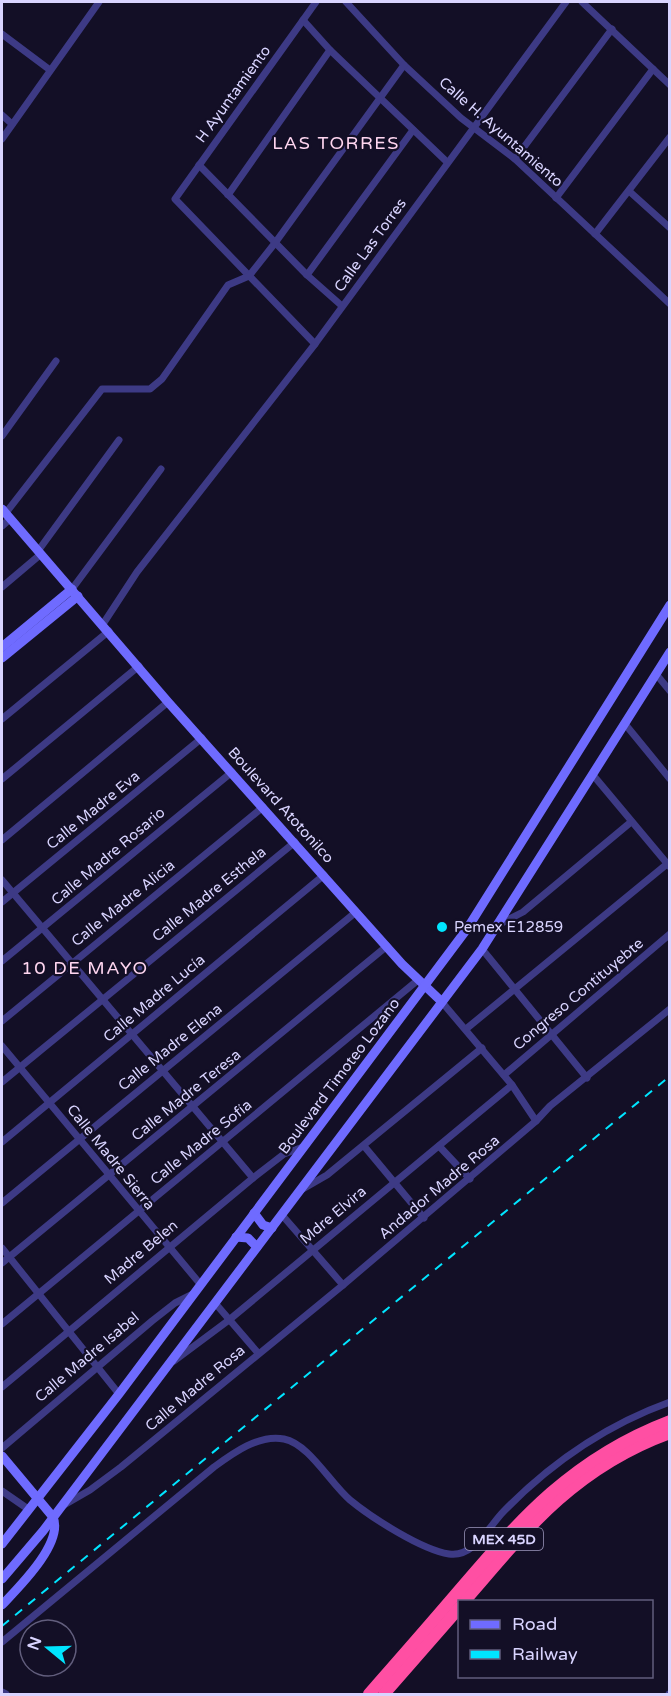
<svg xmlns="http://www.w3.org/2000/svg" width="671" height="1696" viewBox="0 0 671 1696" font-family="'Varela Round',sans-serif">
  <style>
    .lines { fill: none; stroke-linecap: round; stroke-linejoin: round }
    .street { stroke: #3d3a85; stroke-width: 7 }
    .secondary { stroke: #6f6bff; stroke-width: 9 }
    .highway { stroke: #ff4fa3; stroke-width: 12 }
    .rail { stroke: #00e5ff; stroke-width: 2; stroke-dasharray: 9 8; stroke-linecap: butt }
    .poi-dot { fill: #00e5ff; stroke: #130f26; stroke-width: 2 }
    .labels { text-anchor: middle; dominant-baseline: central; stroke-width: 4.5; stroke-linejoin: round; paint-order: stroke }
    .shield { fill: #130f26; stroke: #9e99be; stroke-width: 1.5 }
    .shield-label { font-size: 14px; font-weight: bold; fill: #d9d4ff }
    .street-label { font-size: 15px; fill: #d9d4ff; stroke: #130f26 }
    .poi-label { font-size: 15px; fill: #d9d4ff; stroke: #130f26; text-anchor: start }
    .quarter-label { font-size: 18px; letter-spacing: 1.5px; fill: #ffd6f0; stroke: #130f26 }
  </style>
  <rect width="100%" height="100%" fill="#130f26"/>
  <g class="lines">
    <g class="street">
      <polyline points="346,2 404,65 461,118 515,159 670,304"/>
      <polyline points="582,2 670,85"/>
      <polyline points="303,20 330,50 447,162"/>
      <polyline points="2,34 50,70"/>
      <polyline points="2,115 12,124"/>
      <polyline points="2,139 99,2"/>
      <polyline points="515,159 612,29"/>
      <polyline points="199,165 307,275 342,306"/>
      <polyline points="629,191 670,228"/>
      <polyline points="228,195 330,50"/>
      <polyline points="556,198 653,69"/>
      <polyline points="595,234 670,137"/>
      <polyline points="307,275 413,130"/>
      <polyline points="315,344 175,199 316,2"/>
      <polyline points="2,436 56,361"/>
      <polyline points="5,514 102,389 150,389 162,379 228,285 249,276 275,243 404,65"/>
      <polyline points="2,526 10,519"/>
      <polyline points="38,551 119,440"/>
      <polyline points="2,587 41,554"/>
      <polyline points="72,589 161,469"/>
      <polyline points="103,624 137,572 315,344 566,2"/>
      <polyline points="656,674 670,691"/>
      <polyline points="2,719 109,631"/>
      <polyline points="625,724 670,779"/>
      <polyline points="593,775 670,867"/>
      <polyline points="2,779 139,666"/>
      <polyline points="2,840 168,702"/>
      <polyline points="2,880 253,1178"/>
      <polyline points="2,902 202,738"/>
      <polyline points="498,925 523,912 631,822"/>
      <polyline points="482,949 587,1078"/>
      <polyline points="2,961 232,772"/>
      <polyline points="441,1001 512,1085 536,1121"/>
      <polyline points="2,1021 263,807"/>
      <polyline points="466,1029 667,864"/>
      <polyline points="2,1046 201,1285"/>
      <polyline points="504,1075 670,934"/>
      <polyline points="2,1082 295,842"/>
      <polyline points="2,1142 324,875"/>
      <polyline points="364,1146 424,1218"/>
      <polyline points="439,1146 470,1179"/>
      <polyline points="301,1190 327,1175 482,1048"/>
      <polyline points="2,1203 356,912"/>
      <polyline points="282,1215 343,1285"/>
      <polyline points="2,1248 119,1394"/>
      <polyline points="2,1263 387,946"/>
      <polyline points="215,1303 258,1353"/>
      <polyline points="2,1324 418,980"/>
      <polyline points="174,1361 229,1320 512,1085"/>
      <polyline points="2,1387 253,1178 284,1154 303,1147"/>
      <polyline points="2,1448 152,1321 175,1303 193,1294"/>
      <polyline points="2,1491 28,1509"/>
      <polyline points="64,1505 90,1490 121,1467 343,1285 536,1121 550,1106 670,1009"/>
      <path d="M2 1642 214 1467C233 1453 259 1434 284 1439 309 1444 330 1483 350 1500 372 1518 422 1550 449 1554 474 1558 489 1526 504 1511 551 1463 606 1425 670 1402"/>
      <polyline points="2,1692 6,1694"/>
      <polyline points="669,1694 670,1694"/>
    </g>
    <g class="secondary">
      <polyline points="2,509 168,702 402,964 441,1001"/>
      <polyline points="2,647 72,589"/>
      <polyline points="2,658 78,596"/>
      <polyline points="254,1213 263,1225 272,1228"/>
      <polyline points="236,1237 248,1238 257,1247"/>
      <path d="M2 1456 53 1517C64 1543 19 1587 2 1605"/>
      <polyline points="2,1544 119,1394 467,929 670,605"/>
      <polyline points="2,1579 43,1531 482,949 670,652"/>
    </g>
    <g class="highway">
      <path d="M464 1602C526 1529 576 1467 670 1433"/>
      <path d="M369 1694C398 1661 427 1628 456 1594 521 1518 573 1458 670 1421"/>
      <polyline points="384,1694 460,1607"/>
    </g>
    <polyline class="rail" points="2,1626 670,1076"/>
  </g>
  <circle class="poi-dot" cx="442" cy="927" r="6"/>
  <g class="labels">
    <rect class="shield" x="465" y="1528" width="78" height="22" rx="4.5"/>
    <g class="shield-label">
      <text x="504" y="1539">MEX 45D</text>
    </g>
    <g class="street-label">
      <text transform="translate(233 94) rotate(-54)">H Ayuntamiento</text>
      <text transform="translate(501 132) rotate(41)">Calle H. Ayuntamiento</text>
      <text transform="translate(370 245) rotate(-54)">Calle Las Torres</text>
      <text transform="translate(281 805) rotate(48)">Boulevard Atotonilco</text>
      <text transform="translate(93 810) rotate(-39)">Calle Madre Eva</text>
      <text transform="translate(108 856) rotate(-40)">Calle Madre Rosario</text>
      <text transform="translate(209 894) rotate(-39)">Calle Madre Esthela</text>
      <text transform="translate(123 903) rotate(-39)">Calle Madre Alicia</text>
      <text transform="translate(578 994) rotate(-40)">Congreso Contituyebte</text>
      <text transform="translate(154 998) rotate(-40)">Calle Madre Lucía</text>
      <text transform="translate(170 1047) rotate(-39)">Calle Madre Elena</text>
      <text transform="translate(339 1076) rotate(-53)">Boulevard Timoteo Lozano</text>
      <text transform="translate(186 1095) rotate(-39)">Calle Madre Teresa</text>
      <text transform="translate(201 1142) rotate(-39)">Calle Madre Sofía</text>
      <text transform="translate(111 1157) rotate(51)">Calle Madre Sierra</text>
      <text transform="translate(439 1187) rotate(-40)">Andador Madre Rosa</text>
      <text transform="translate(333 1215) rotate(-40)">Mdre Elvira</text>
      <text transform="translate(141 1252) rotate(-40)">Madre Belen</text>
      <text transform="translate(87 1357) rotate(-40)">Calle Madre Isabel</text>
      <text transform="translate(195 1388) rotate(-40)">Calle Madre Rosa</text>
    </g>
    <g class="poi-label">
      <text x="454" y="927">Pemex E12859</text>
    </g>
    <g class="quarter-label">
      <text x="336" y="143">LAS TORRES</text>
      <text x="85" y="968">10 DE MAYO</text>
    </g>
  </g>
  <rect width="671" height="1696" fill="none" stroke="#d9d4ff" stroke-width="6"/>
  <rect x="458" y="1600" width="195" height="78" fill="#130f26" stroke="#625e7d" stroke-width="1.5"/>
  <rect x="470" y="1620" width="30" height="9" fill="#6f6bff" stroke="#625e7d" stroke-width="1.5"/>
  <text x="512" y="1630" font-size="18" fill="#d9d4ff">Road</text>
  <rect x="470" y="1650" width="30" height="9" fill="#00e5ff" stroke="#625e7d" stroke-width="1.5"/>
  <text x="512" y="1660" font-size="18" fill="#d9d4ff">Railway</text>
  <g transform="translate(48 1648) rotate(289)"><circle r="28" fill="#130f26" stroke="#625e7d" stroke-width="1.5"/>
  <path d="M0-4.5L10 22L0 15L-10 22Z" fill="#00e5ff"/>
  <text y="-9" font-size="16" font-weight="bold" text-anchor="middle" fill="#d9d4ff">N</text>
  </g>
</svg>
